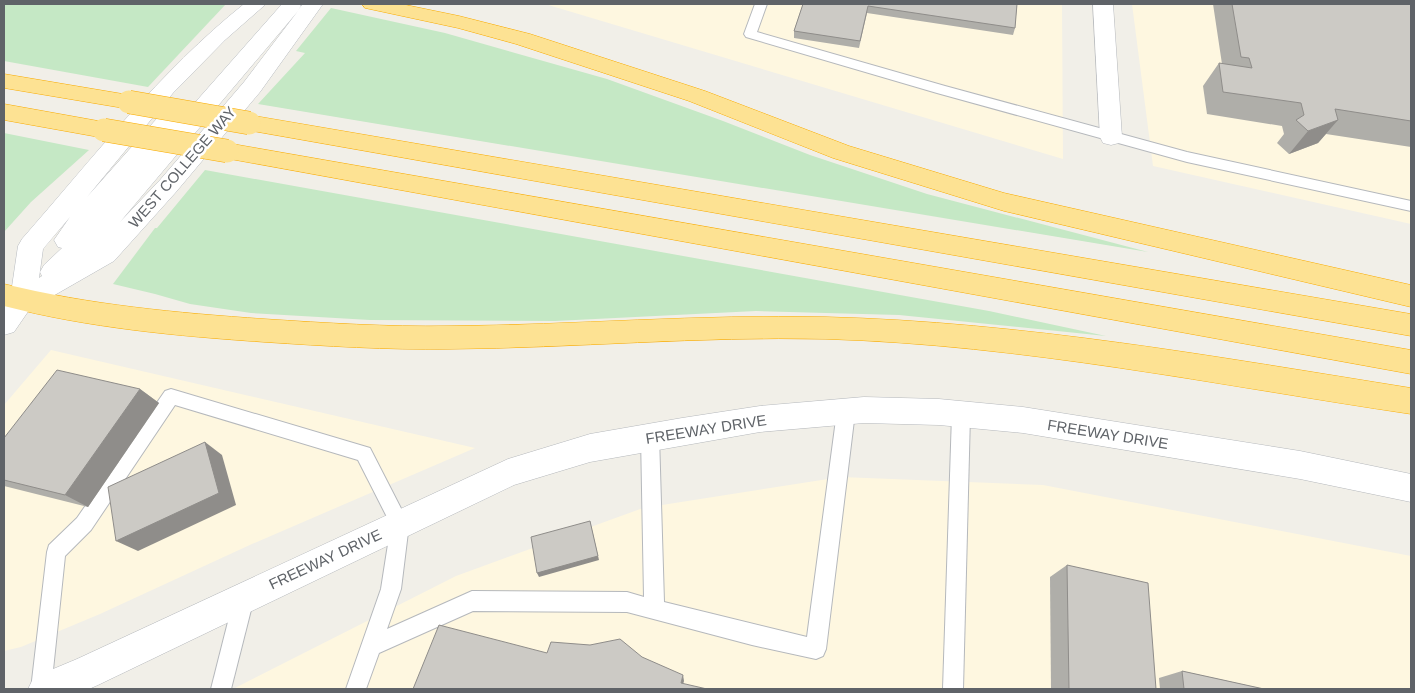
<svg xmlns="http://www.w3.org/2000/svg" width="1415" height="693" viewBox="0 0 1415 693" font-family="Arial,sans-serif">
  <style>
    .commercial { fill: #fef7e0 }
    .green { fill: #c5e8c5 }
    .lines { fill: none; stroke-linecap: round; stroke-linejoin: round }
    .service-casing { stroke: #b5b8bc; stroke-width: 2 }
    .minor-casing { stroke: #b5b8bc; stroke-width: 1 }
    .tertiary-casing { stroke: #b5b8bc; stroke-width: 1 }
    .secondary-casing { stroke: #b6babf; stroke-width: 1 }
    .motorway-casing { stroke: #f9ab00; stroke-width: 1 }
    .service { fill: #fff; fill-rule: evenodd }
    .minor { fill: #fff; fill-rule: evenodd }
    .tertiary { fill: #fff; fill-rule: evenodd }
    .secondary { fill: #fff; fill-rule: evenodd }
    .motorway { fill: #fde293; fill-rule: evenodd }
    .motorway-bridge-casing { stroke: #f9ab00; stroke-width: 24; stroke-linecap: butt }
    .motorway-bridge { stroke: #fde293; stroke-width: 23 }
    .wall { fill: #afaea9 }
    .shaded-wall { fill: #8f8d8a }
    .building { fill: #cccac5; stroke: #8f8d8a }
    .labels { text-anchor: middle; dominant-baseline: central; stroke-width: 5; stroke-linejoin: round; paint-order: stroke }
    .street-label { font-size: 15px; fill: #5f6368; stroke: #fff }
  </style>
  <rect width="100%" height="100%" fill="#f1efe8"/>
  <g class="commercial">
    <polygon points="545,4 1062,4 1063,159"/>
    <polygon points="1132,4 1411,4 1411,224 1153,166"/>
    <polygon points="51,350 475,448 252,544 100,614 21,647 4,651 4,405"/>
    <polygon points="841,477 1043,485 1411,556 1411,689 233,689 456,576 643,508"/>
  </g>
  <g class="green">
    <polygon points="4,4 226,4 148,87 4,61"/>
    <polygon points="331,8 445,33 607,79 723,121 810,155 927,194 1148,252 258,104 305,53 296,51"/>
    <polygon points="4,133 89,150 31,202 4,232"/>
    <polygon points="205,170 989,311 1106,336 899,315 756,311 555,321 370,320 251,313 190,304 155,294 113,284 155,228 157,228"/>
  </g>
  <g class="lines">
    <g class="service-casing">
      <g id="service">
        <polygon points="755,4 767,4 757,32 945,86 1187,152 1411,201 1411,211 1187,162 937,93 746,37 744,34"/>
        <polygon points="171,389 370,448 409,524 401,589 387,629 472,591 627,592 644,597 641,436 644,430 650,428 656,430 659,436 664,602 807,637 837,412 840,407 846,404 852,407 855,412 826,649 823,656 816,659 752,645 627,612 473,611 379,653 366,689 346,689 381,589 391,525 358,460 175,405 91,530 65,556 51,689 31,689 47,552 49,545 77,518 165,391"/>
        <polygon points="961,407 967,410 970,415 963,689 943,689 952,415 955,410"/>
        <polygon points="244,588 251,591 254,598 231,689 211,689 234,598 237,591"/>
      </g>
    </g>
    <g class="minor-casing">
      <polygon id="minor" points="1093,4 1113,4 1122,137 1119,143 1111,145 1103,143 1100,137"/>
    </g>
    <g class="tertiary-casing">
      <g id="tertiary">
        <path d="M23 289 32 292 36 300 14 332 4 335C4 314 0 297 23 289Z"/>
        <polygon points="864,397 939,399 1023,407 1300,451 1411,474 1411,502 1300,479 1023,433 939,425 864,423 760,432 590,462 514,485 98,685 89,689 28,689 34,677 77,659 508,459 590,434 682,418 760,406"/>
      </g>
    </g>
    <g class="secondary-casing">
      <path id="secondary" d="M244 4H266L225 40 173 93 87 197 160 115 168 112 176 115 179 120 177 123 282 4H299L301 6 298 10 303 4H323L260 92 176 192 114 261 32 308 23 311 14 308 10 300 18 246 22 239C93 158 160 71 244 4ZM298 11 244 82 160 180 120 222ZM70 217 54 240 58 247 62 248 44 265 40 272 42 276 39 278 43 249Z"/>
    </g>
    <g class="motorway-casing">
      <g id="motorway">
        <polygon points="362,4 401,4 459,16 530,34 705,91 849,146 1004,193 1411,285 1411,307 1004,211 833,158 689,101 516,44 458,28 365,8"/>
        <polygon points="4,74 129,95 137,97 140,102 137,107 129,109 4,88"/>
        <polygon points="4,104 104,122 112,124 115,130 112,136 104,138 4,120"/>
        <polygon points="249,115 1411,314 1411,336 241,129 238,123 241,117"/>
        <polygon points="227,143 1411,350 1411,374 219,157 215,151 219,145"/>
        <path d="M4 284C90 305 177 313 264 319 326 323 387 327 449 326 575 325 700 314 826 317 1023 322 1217 357 1411 388V414C1216 385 1024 345 826 339 700 336 575 348 449 349 387 350 326 346 264 342 177 336 89 328 4 306Z"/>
      </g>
    </g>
    <use href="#service" class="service"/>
    <use href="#minor" class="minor"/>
    <use href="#tertiary" class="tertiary"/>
    <use href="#secondary" class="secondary"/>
    <use href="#motorway" class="motorway"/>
    <g class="motorway-bridge-casing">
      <g id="motorway-bridge">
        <polyline points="129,102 249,123"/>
        <polyline points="104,130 227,151"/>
      </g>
    </g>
    <use href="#motorway-bridge" class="motorway-bridge"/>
  </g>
  <g class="wall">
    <polygon points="803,4 1017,4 1015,28 1013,35 867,13 859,48 794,38 794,31"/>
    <polygon points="1213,4 1411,4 1411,147 1326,134 1318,143 1289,154 1277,143 1284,134 1282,126 1207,114 1203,86 1219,63 1222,64"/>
    <polygon points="140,389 159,403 88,507 4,486 4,438"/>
    <polygon points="1067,565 1156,689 1051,689 1050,577"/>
    <polygon points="1182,671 1264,689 1160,689 1159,678"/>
  </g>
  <g class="shaded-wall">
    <polygon points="1338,120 1318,143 1289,154 1308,131"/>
    <polygon points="140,389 159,403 88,507 65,495"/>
    <polygon points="205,442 222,455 236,505 138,551 116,541"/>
    <polygon points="590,521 599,560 539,577 537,573"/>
    <polygon points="683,675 684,681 682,688 681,683"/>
  </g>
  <g class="building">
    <polygon points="803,4 1017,4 1015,28 868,6 860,41 794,31"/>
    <polygon points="1232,4 1411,4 1411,121 1335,109 1338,120 1308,131 1296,120 1304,115 1301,103 1223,92 1219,63 1252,68 1249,58 1241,57"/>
    <polygon points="57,370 140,389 65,495 4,480 4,438"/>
    <polygon points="205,442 219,493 116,541 108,487"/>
    <polygon points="590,521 598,556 537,573 531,537"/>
    <polygon points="1067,565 1148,583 1156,689 1069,689"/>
    <polygon points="439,625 547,653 551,642 590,645 620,639 642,657 683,675 681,683 707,689 413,689"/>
    <polygon points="1182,671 1264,689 1184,689"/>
  </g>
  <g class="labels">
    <g class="street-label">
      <text transform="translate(182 167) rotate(-49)">WEST COLLEGE WAY</text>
      <text transform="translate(706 429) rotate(-9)">FREEWAY DRIVE</text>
      <text transform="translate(1108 434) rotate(9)">FREEWAY DRIVE</text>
      <text transform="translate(325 559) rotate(-25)">FREEWAY DRIVE</text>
    </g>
  </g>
  <rect width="1415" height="693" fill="none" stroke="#5f6368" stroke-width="10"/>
</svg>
